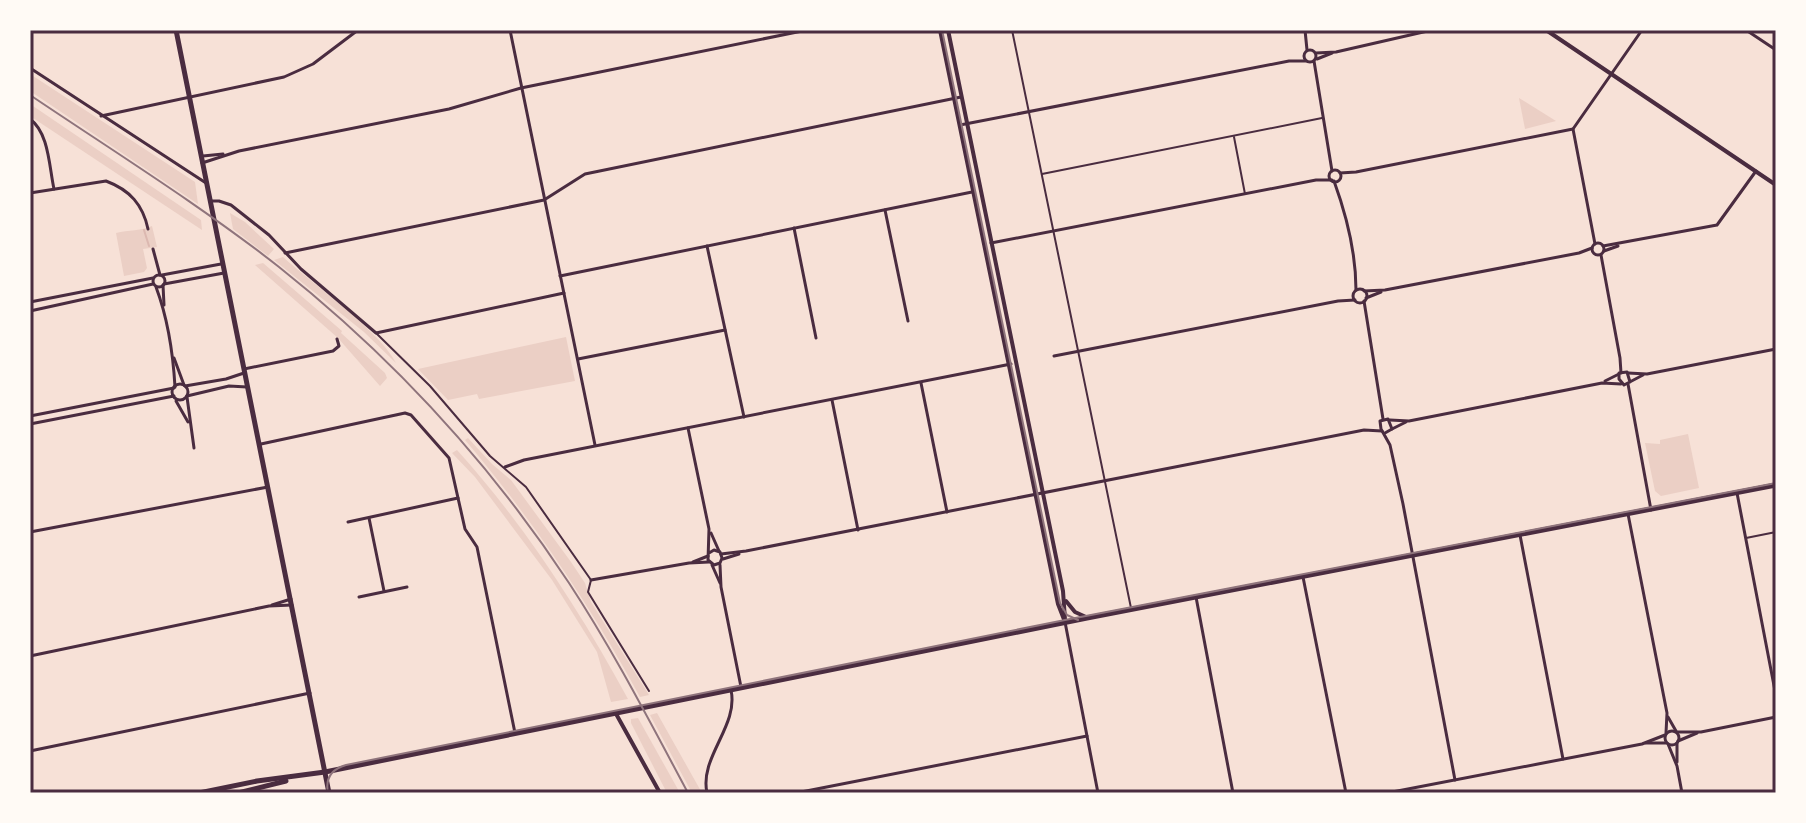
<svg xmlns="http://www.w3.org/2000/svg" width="1806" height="823" viewBox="0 0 1806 823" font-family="'Alegreya Sans',sans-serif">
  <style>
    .green { fill: #ebcfc5 }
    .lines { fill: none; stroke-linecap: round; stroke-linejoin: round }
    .stream { stroke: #dcb8b0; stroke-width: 2 }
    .service { stroke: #4a2c40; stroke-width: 2 }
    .minor { stroke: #4a2c40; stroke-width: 3 }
    .tertiary { stroke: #4a2c40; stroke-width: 4 }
    .secondary { stroke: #4a2c40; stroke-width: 4 }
    .primary { stroke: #4a2c40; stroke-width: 5 }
    .tram { stroke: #8f747c; stroke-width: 2 }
    .rail { stroke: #8f747c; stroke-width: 2 }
    .neatline { fill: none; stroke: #4a2c40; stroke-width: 3 }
  </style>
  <rect width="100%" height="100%" fill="#f7e1d7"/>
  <g class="green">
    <polygon points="30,74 195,182 198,204 30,91"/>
    <polygon points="1519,98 1556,121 1525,129"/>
    <polygon points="30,104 201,220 202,230 30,116"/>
    <polygon points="230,213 245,222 274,249 268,256 233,229"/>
    <path d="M152 226 157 247 143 249 147 268 144 272 124 276 116 233C128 230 142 231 152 226Z"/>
    <path d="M283 257C314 285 380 331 396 363L364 332 274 260Z"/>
    <polygon points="263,263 342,331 341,333 385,373 387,378 380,386 338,338 255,265"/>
    <polygon points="566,337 575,381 479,399 477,394 448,400 418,369"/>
    <polygon points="1688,434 1699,488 1661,496 1655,491 1645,443 1660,444 1660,440"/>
    <path d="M468 438 492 464 511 480 571 562 585 583 591 602 649 695 640 697C590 605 533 520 465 440Z"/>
    <path d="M457 450C524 524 580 611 628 699L611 702 597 652 552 580 475 477 452 453Z"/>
    <polygon points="657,713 702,793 692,793 650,715"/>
    <polygon points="638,718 680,793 667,793 631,723 631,719"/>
  </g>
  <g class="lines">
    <polyline class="stream" points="144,230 149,246"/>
    <g class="service">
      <polyline points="1012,30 1131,608"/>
      <polyline points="1234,137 1245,194"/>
      <polyline points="1042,174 1322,118"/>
      <polyline points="376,333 430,386 490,456 526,487 591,580 588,592 649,691"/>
      <polyline points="1746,538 1776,532"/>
    </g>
    <g class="minor">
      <polyline points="510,30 595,445"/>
      <polyline points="1305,30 1307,50"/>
      <polyline points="1746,30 1776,50"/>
      <circle cx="1310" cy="56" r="6"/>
      <polyline points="1316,53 1336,52 1432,30"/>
      <polyline points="1317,59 1332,53"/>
      <polyline points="1314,61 1332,171"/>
      <polyline points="30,68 206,183"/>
      <polyline points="101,116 284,77 313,64 358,30"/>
      <path d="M30 119C49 133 49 166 54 189"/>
      <polyline points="960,125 1289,61 1306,61"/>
      <polyline points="1573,129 1595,244"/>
      <polyline points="203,156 223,154"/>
      <polyline points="202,163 239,151 449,109 521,88 807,30"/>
      <circle cx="1335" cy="176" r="6"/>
      <polyline points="1340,173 1356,172 1573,129 1642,30"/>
      <path d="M1334 181C1346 214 1356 255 1356 290"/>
      <path d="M30 193 106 181C130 190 143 205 148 229"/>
      <polyline points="210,201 219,201 231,205 269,235 301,269 376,333 564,293"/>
      <polyline points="885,210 908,321"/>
      <polyline points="794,228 816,338"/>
      <polyline points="991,243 1316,180 1332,180"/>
      <circle cx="1598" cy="249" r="6"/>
      <polyline points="707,246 744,417"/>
      <polyline points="1603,246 1717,225 1756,171"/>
      <polyline points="153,249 160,275"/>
      <polyline points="1604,251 1618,246"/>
      <polyline points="285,253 544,200 585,174 961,97"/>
      <polyline points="1601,255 1620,358 1621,373"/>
      <circle cx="159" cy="281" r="6"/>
      <polyline points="162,275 221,264"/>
      <polyline points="560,276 972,192"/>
      <polyline points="164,284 224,273"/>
      <polyline points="163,285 164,305"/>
      <path d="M156 287C168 319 173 352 175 387"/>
      <circle cx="1360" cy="296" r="7"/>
      <polyline points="1364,291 1385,290 1579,253 1592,248"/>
      <polyline points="1366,298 1381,292"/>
      <polyline points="1364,301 1383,419"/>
      <polyline points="30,302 153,278"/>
      <polyline points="30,311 153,284"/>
      <polyline points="1054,356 1338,301 1355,300"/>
      <polyline points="174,358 184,385"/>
      <polyline points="578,359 725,330"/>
      <polyline points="244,369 333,351 339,346 337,339"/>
      <polyline points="1628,373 1647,374 1776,349"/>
      <polyline points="1605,381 1619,374"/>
      <polyline points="1630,382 1627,372 1619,373 1619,379 1624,385 1643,375"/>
      <polyline points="921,383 947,512"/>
      <polyline points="1628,384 1651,510"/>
      <circle cx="180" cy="392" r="8"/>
      <polyline points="185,386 226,379 244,373"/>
      <polyline points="187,396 229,386 247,387"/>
      <polyline points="187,397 194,448"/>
      <polyline points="832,400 858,530"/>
      <polyline points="176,401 188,422"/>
      <polyline points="30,416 174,388"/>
      <polyline points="1390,420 1409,421 1602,383 1621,384"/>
      <polyline points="30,424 174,396"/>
      <polyline points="688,428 709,529 708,560 714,565 720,563 722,558 720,552 714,550 709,553"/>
      <polyline points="1392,429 1406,422"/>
      <polyline points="1385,433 1392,429 1388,419 1380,421 1381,429 1390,445 1403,504 1455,780"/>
      <polyline points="261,444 405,413 411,415 449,458 465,529 477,547 515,733"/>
      <polyline points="505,467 524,460 1011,364"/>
      <polyline points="1737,493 1776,696"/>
      <polyline points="1628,514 1667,713 1666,733"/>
      <polyline points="369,518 384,591"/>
      <polyline points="348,522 458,498"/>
      <polyline points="30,532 268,487"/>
      <polyline points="711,533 719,551"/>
      <polyline points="1520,535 1563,759"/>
      <polyline points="721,554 746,551 1364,430 1382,431"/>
      <polyline points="723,559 739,554"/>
      <polyline points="693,562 708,556"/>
      <polyline points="712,565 720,583"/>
      <polyline points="720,565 721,587 741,687"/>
      <polyline points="1303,577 1346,793"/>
      <polyline points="591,580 689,563 709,562"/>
      <polyline points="359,597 407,587"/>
      <polyline points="1196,597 1233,793"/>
      <polyline points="272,605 291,599"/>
      <polyline points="1065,622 1098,793"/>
      <polyline points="30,656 269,606 292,605"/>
      <polyline points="1668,717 1676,731"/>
      <circle cx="1672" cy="738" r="7"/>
      <polyline points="1677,732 1701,732 1776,717"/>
      <polyline points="1678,741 1697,733"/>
      <polyline points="1646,743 1666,743"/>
      <polyline points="1677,743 1677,762"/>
      <polyline points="1668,744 1677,766 1682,793"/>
      <polyline points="30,751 310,693"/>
      <path d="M707 793C699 757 739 726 731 690"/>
      <polyline points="796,793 1087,736"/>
      <polyline points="1387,793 1642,744 1665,735"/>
    </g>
    <g class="tertiary">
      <polyline points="940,30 1058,604 1065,622"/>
      <polyline points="948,30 1063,591 1065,620"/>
      <polyline points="1066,601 1075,612 1086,617"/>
      <polyline points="615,712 660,793"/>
    </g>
    <polyline class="secondary" points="1546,30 1776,185"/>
    <g class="primary">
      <polyline points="176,30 329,793"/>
      <polyline points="199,793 257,781 325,772 1087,618 1776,485"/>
      <polyline points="238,793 286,781"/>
    </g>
    <g class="tram">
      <polyline points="942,30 1060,603 1067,615 1078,620"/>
      <path d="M328 793C325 778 332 769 346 765L1065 620 1776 483"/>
    </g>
    <path class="rail" d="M30 95C113 151 200 205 279 267 391 356 490 463 569 583 613 650 650 722 688 793"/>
  </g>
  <rect width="1806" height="823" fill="none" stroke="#fffaf5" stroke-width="64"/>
  <rect x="32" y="32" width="1742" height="759" class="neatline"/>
</svg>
